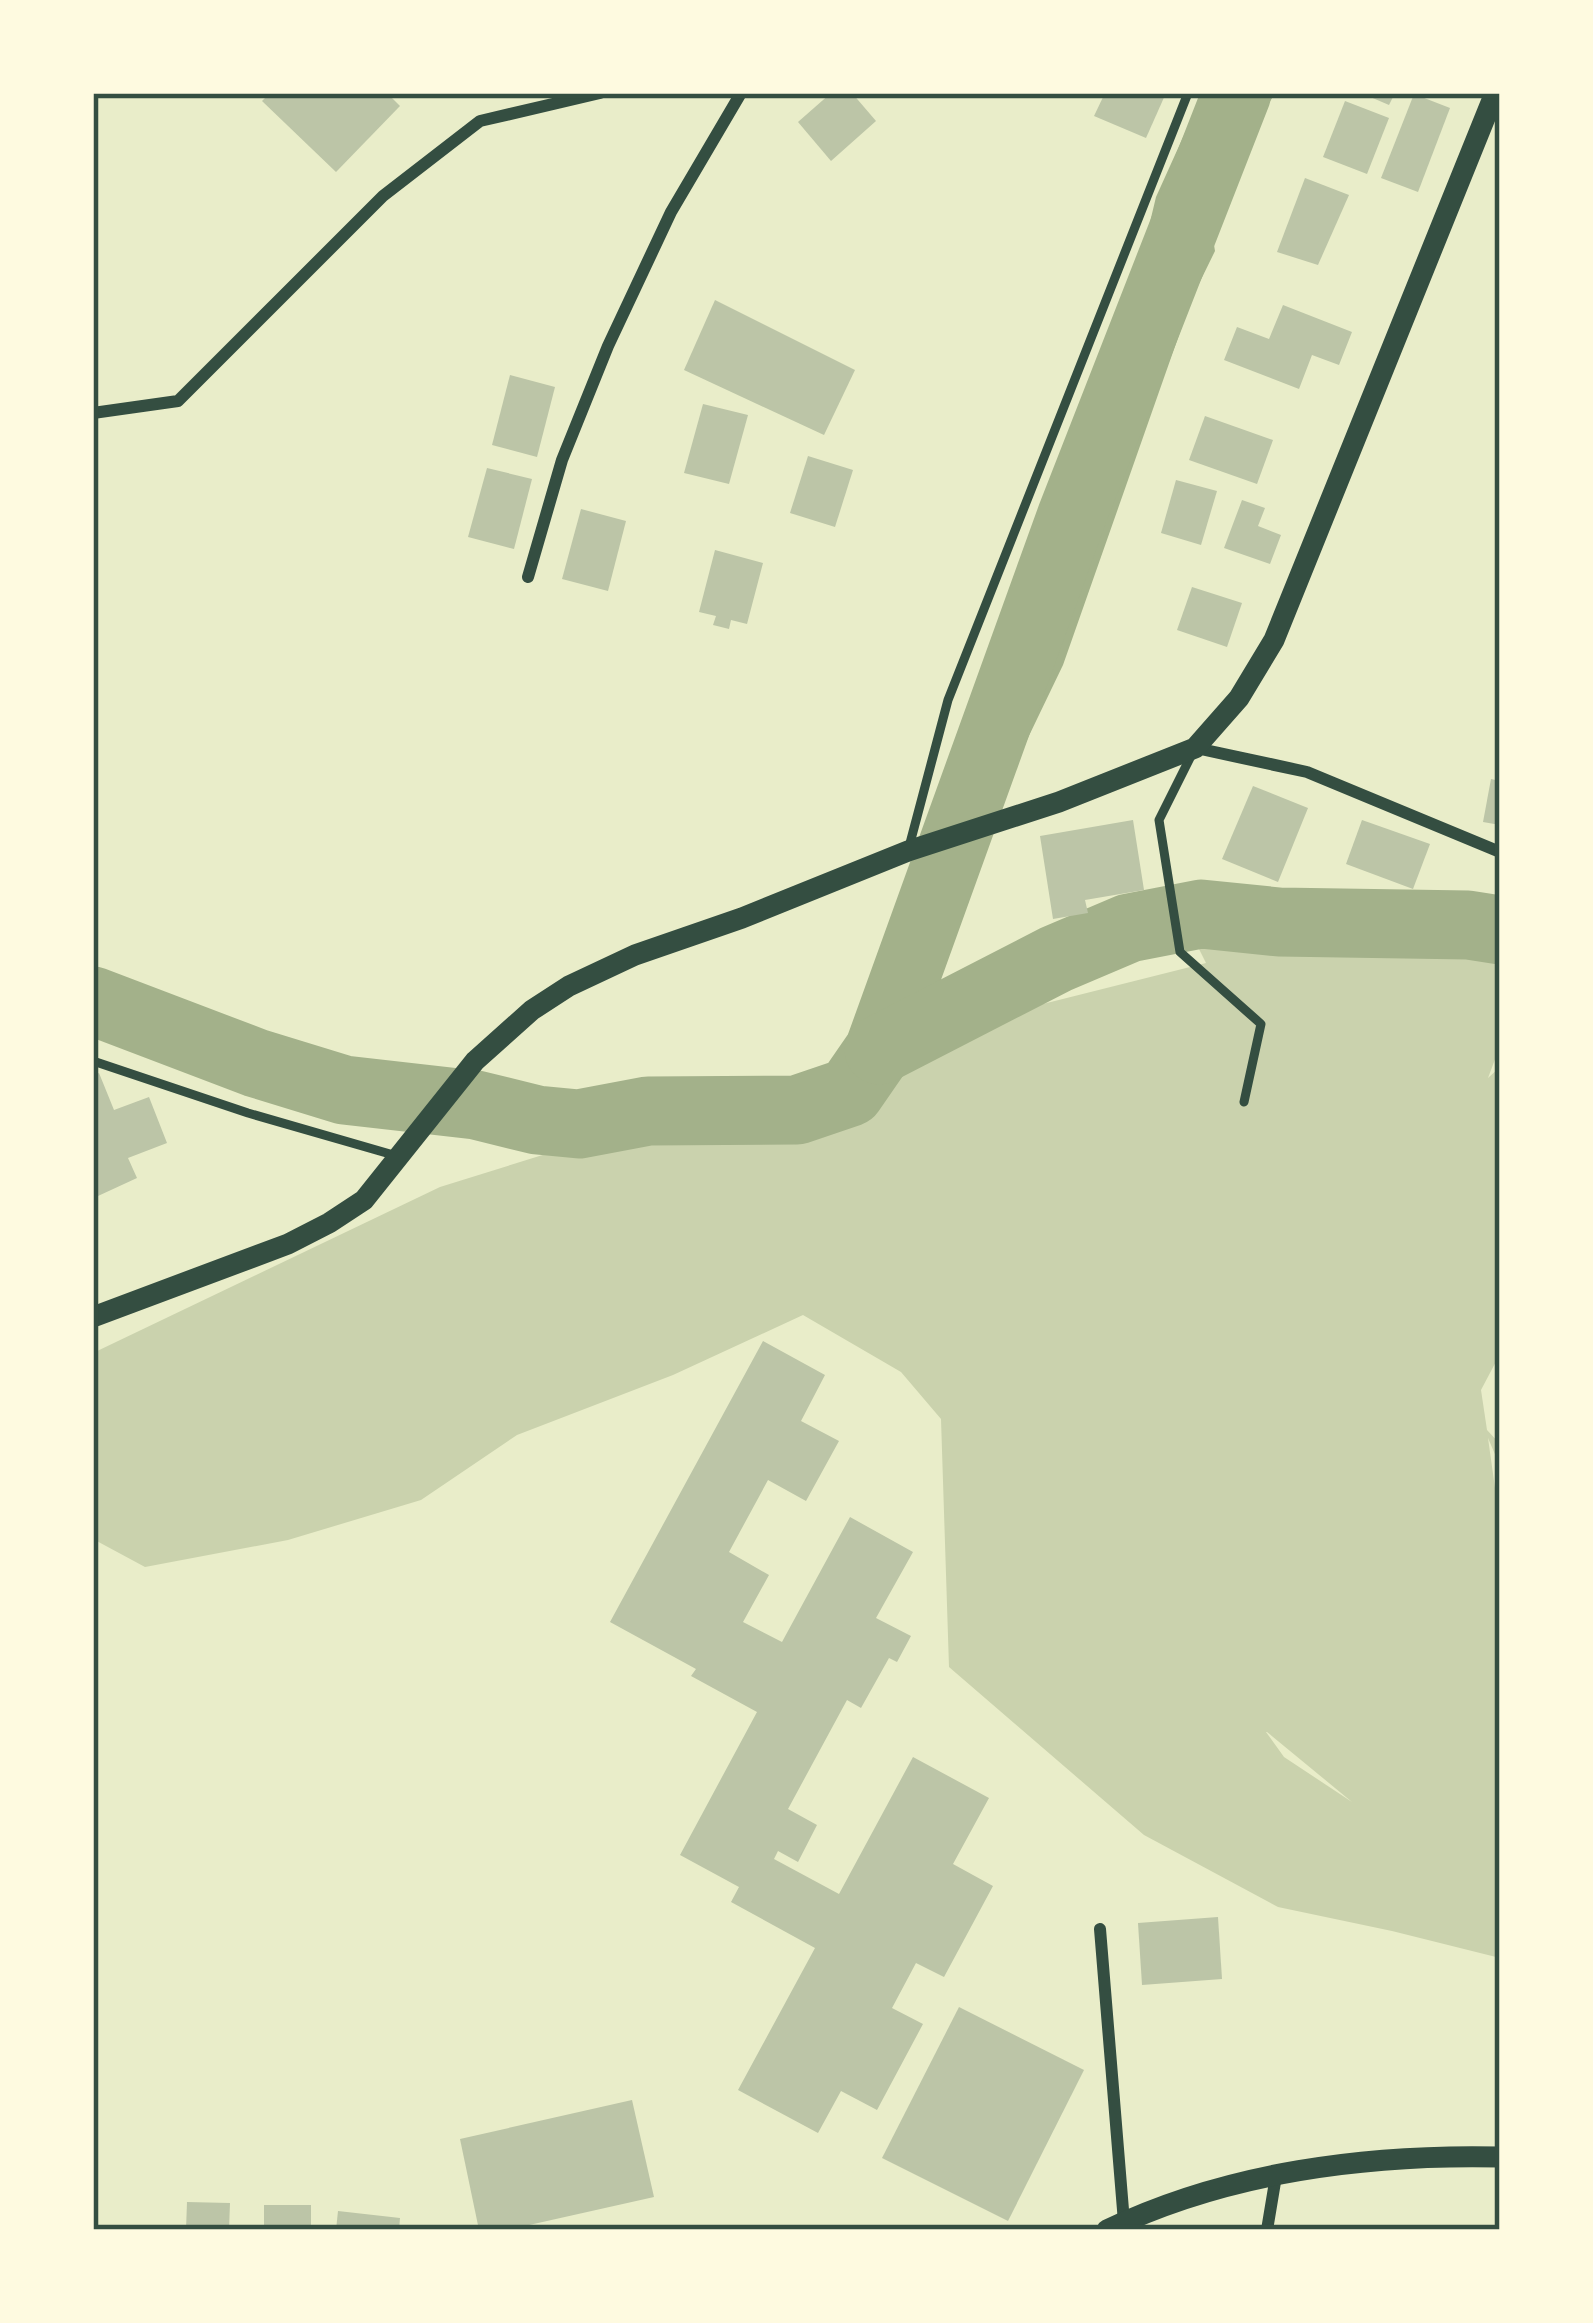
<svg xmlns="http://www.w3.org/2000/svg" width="1593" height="2323" viewBox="0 0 1593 2323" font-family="'Work Sans',sans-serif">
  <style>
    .green { fill: #cad2ad; fill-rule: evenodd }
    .water { fill: #a3b18a }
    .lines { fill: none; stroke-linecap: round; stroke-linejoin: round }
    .river { stroke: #a3b18a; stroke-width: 69 }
    .building { fill: #bcc5a7 }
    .service { stroke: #344e41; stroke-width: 9 }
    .minor { stroke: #344e41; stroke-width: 12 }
    .tertiary { stroke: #344e41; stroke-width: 21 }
    .neatline { fill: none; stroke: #344e41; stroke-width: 4.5 }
  </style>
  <rect width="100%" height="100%" fill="#e9edc9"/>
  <path class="green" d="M1197 945H1357L1500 957V1046L1488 1078 1500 1067V1354L1481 1390 1487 1430 1500 1444V1466L1488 1438 1500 1524V1958L1392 1931 1278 1907 1144 1835 949 1667 941 1419 901 1372 803 1315 673 1375 517 1435 421 1500 288 1540 145 1567 93 1539V1353L440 1187 684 1111 808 1134 948 1028 1206 963ZM1266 1732H1267L1352 1802 1284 1757Z"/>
  <polygon class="water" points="1203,93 1221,93 1185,185 1234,138 1265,93 1275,93 1201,217 1200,232 1214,245 1215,251 1192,298 1063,665 1002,792 990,792 1043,681 1124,447 1123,354 1128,314 1156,197"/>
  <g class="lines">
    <g class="river">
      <polyline points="93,1001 256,1063 344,1090 476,1105 537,1120 579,1124 648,1111 797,1110 850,1092 879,1050 1072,515 1237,93"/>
      <polyline points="879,1050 1056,959 1129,928 1201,914 1279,922 1468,925 1500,930"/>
    </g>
  </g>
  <g class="building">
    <polygon points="270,93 387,93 400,106 336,172 262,101"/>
    <polygon points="831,93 852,93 876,121 831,161 798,122"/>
    <polygon points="1105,93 1166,93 1146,138 1094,116"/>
    <polygon points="1361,93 1395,93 1389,105"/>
    <polygon points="1414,94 1450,108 1418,192 1381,178"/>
    <polygon points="1345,101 1389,118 1367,174 1323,157"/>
    <polygon points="1305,178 1349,195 1318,265 1277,252"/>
    <polygon points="715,300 855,370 824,435 684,370"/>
    <polygon points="1283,305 1352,332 1339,365 1312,355 1299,389 1224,360 1237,327 1269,339"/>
    <polygon points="510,375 555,387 537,457 492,445"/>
    <polygon points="703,404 748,415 729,484 684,473"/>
    <polygon points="1205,416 1273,440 1257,484 1189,460"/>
    <polygon points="808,456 853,470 835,527 790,513"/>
    <polygon points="487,468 532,479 514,549 468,537"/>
    <polygon points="1176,480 1217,491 1201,545 1161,533"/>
    <polygon points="1242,500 1265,508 1258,526 1281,535 1270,564 1224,548"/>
    <polygon points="581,509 626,521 608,591 562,579"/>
    <polygon points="715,550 763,563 747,624 731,620 729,629 713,625 716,616 699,612"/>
    <polygon points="1192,587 1242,603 1227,647 1177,630"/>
    <polygon points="1491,779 1500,781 1500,825 1483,822"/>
    <polygon points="1253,786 1308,808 1278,882 1222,859"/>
    <polygon points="1133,820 1144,890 1085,900 1088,913 1053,919 1040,836"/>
    <polygon points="1362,820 1430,844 1413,889 1346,864"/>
    <polygon points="99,1073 114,1110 149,1097 167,1143 128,1158 137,1178 98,1196 93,1186 93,1076"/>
    <polygon points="763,1341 825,1375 801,1421 839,1441 806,1501 768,1480 729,1552 769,1575 743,1622 782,1642 850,1517 913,1552 876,1618 911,1636 897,1662 889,1658 861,1708 847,1700 788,1809 817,1825 798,1862 778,1851 774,1859 839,1894 913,1757 989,1798 953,1864 993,1886 944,1977 916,1963 892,2008 923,2024 877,2110 841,2091 818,2133 738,2090 815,1948 731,1902 739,1887 680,1855 757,1712 691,1676 696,1669 610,1622"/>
    <polygon points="1218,1917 1222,1979 1142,1985 1138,1923"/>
    <polygon points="959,2007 1084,2070 1008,2221 882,2158"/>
    <polygon points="632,2100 654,2197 507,2230 479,2230 460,2139"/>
    <polygon points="187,2202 230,2203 229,2230 186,2230"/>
    <rect x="264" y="2205" width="47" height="25"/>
    <polygon points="338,2211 400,2218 399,2230 336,2230"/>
  </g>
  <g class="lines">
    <g class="service">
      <polyline points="1193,752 1159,820 1180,952 1261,1024 1244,1102"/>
      <polyline points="909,847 948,700 1188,93"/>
      <polyline points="93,1061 248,1113 397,1156"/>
    </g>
    <g class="minor">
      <polyline points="93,413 178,401 383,196 480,121 600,93"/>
      <polyline points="528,577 562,460 608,346 671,212 741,93"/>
      <polyline points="1196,748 1307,772 1500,852"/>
      <polyline points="1100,1929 1124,2222"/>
      <polyline points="1267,2230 1276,2176"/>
    </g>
    <g class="tertiary">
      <polyline points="93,1317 288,1244 329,1223 364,1200 475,1061 532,1010 569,986 635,955 742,918 908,851 1059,802 1195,748 1239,698 1274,640 1495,93"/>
      <path d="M1107 2230C1227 2172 1368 2154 1500 2157"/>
    </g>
  </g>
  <rect width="1593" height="2323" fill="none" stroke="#fefae0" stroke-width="192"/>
  <rect x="96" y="96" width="1401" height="2131" class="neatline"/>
</svg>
